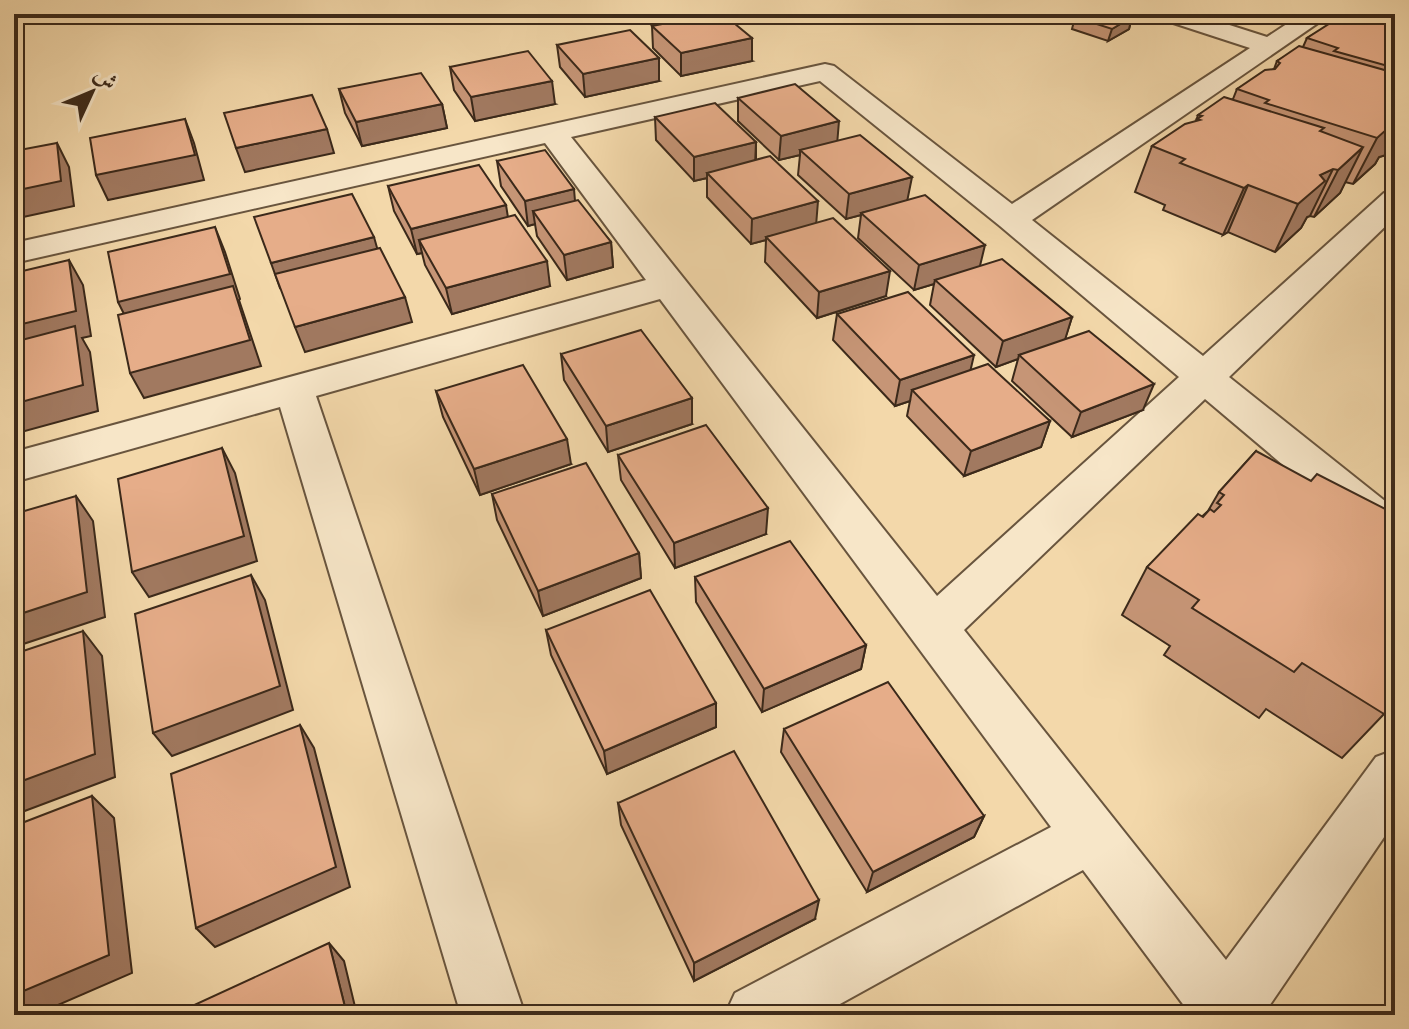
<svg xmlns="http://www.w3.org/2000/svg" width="1409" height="1029" viewBox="0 0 1409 1029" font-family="'Libre Bodoni',Amiri,serif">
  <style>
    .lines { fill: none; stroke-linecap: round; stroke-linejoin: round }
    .minor-casing { stroke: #69553e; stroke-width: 4 }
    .minor { fill: #f7e6c8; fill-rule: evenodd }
    .wall { fill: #c69576; stroke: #3b291a; stroke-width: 2 }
    .shaded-wall { fill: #a17960; stroke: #3b291a; stroke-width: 2 }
    .building { fill: #e6ad89; stroke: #3b291a; stroke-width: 2 }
  </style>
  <rect width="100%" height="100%" fill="#f3d8aa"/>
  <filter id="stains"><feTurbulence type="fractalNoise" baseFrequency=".0025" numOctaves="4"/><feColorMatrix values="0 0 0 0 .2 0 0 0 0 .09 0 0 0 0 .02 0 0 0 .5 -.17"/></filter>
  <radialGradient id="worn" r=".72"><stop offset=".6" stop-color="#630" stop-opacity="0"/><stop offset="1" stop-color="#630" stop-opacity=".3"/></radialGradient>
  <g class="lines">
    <g class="minor-casing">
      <path id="minor" d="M1158 14H1195L1267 37 1302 14H1331L1032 220 1203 356 1384 193 1395 190V217L1229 377 1395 509V551L1379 546 1205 399 964 630 1226 960 1376 757 1395 750V821L1263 1015H1191L1083 870 820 1015H725L735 993 1051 827 660 299 316 396 525 1015H461L280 407 14 482V452L646 280 545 143 14 263V243L825 64 834 66 1012 204 1250 48 1161 19ZM820 81 1000 226 1179 377 937 596 571 137Z"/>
    </g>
    <use href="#minor" class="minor"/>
  </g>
  <g class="wall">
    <polygon points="1395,14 1395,146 1386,155 1379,157 1375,164 1353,184 1345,182 1340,193 1314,217 1310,216 1307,217 1301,228 1275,252 1228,232 1223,235 1163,210 1165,205 1135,192 1152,146 1196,121 1198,115 1233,99 1237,89 1274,69 1277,61 1303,47 1307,38 1339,20 1342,15"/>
    <polygon points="1075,17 1132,17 1129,29 1108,41 1072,29"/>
    <polygon points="652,26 752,61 681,76 653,48"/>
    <polygon points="557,45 659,81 585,97 560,67"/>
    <polygon points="450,67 555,104 475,121 454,90"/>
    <polygon points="339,89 442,104 447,128 362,146 345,113"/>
    <polygon points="738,98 837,141 908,200 980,266 1072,317 1065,339 1143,410 1072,437 1012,381 1018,359 996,367 930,305 934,284 914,290 858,238 861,215 846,219 798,175 800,155 779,160 738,121"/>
    <polygon points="655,117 756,142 756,160 886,296 817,318 765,262 766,240 751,244 707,197 707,178 694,181 656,140"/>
    <polygon points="497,161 575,201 611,242 613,267 567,280 537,236 535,224 528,226 501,186"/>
    <polygon points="388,186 508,217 550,286 452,314 425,265 422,253 417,254 394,211"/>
    <polygon points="837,314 971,370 1050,421 1041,447 964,476 907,416 910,401 895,406 833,340"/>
    <polygon points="561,354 692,424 608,452 564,380"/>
    <polygon points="436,391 571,464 480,495 443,417"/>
    <polygon points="1256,451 1384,714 1342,758 1266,709 1259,718 1164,655 1170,646 1122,615 1147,567 1208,511 1219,492"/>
    <polygon points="618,455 766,534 675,568 621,480"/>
    <polygon points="492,494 639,553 641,578 543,616 497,520"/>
    <polygon points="695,577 866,645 861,669 762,712 696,602"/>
    <polygon points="546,630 716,703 716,727 607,774 551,655"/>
    <polygon points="784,729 984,816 974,837 867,892 781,752"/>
    <polygon points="618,803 815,919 694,981 621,825"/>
  </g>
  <g class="shaded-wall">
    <polygon points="1132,17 1129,29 1108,41 1112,29"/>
    <polygon points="752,38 752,61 681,76 681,53"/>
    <polygon points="659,58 659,81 585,97 583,74"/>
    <polygon points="552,81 555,104 475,121 471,97"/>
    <polygon points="442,104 447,128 362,146 356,122"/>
    <polygon points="1395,113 1395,146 1386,155 1379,157 1375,164 1353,184 1377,138"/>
    <polygon points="185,119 194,143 204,180 108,200 96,175"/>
    <polygon points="839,121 837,145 800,150 800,155 779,160 781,136"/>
    <polygon points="327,129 334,153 245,172 236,148"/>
    <polygon points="756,142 755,166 707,173 707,178 694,181 694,157"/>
    <polygon points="57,143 69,167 74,206 14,219 14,191"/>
    <polygon points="1363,147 1340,193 1314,217 1338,170"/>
    <polygon points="1333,169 1310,216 1307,217 1301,228 1275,252 1298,204 1320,175"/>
    <polygon points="912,177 907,202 861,213 861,215 846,219 849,194"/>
    <polygon points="1248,185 1228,232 1223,235 1244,188"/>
    <polygon points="574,189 576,213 533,211 535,224 528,226 525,201"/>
    <polygon points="818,201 816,226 766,237 766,240 751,244 752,219"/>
    <polygon points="506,205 510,230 419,240 422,253 417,254 411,229"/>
    <polygon points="215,227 225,252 240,299 239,300 261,366 144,398 130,373 131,328 118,302"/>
    <polygon points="374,237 381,262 280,288 271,263"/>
    <polygon points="611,242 613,267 567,280 564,255"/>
    <polygon points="985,245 979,270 935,280 934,284 914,290 919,265"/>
    <polygon points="69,260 83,285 91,336 82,338 90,352 98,411 14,434 14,326"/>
    <polygon points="547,261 550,286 452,314 446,288"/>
    <polygon points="890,271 886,296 817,318 819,292"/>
    <polygon points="405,297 412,322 305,352 295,327"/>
    <polygon points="1072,317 1064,343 1019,355 1018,359 996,367 1003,341"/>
    <polygon points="974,355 968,381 912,390 910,401 895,406 900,380"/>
    <polygon points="1154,384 1143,410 1072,437 1081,412"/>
    <polygon points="692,398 692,424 608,452 606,426"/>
    <polygon points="1050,421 1041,447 964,476 971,451"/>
    <polygon points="567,439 571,464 480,495 474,469"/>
    <polygon points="222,448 235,473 257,561 149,597 132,572"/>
    <polygon points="76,496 93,521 105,617 14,647 14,616"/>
    <polygon points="768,508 766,534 675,568 674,543"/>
    <polygon points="639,553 641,578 543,616 538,591"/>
    <polygon points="251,575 265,600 293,710 172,756 153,733"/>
    <polygon points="83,631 102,656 115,777 14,815 14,784"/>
    <polygon points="866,645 861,669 762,712 764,689"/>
    <polygon points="716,703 716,727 607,774 604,751"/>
    <polygon points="300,725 314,748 350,887 215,947 196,928"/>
    <polygon points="92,796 114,818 132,973 35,1015 14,1015 14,995"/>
    <polygon points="984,816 974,837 867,892 873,872"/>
    <polygon points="819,900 815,919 694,981 694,963"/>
    <polygon points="329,943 344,961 357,1015 347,1015"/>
  </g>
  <g class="building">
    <polygon points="713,14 723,14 752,38 681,53 652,26"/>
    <polygon points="1081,14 1123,14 1132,17 1112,29 1075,17"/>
    <polygon points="1343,14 1395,14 1395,68 1334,51 1338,48 1307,38 1332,22 1344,19 1342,19 1345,16 1342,15"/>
    <polygon points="630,30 659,58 583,74 557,45"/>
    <polygon points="1299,46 1395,73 1391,76 1395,77 1395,122 1377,138 1265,103 1269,100 1237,89 1265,70 1275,69 1280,63 1277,61"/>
    <polygon points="528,51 552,81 471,97 450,67"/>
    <polygon points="421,73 442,104 356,122 339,89"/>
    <polygon points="795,84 839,121 781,136 738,98"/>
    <polygon points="312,95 327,129 236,148 224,113"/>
    <polygon points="1224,97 1324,128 1320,131 1363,147 1338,170 1333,169 1320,175 1325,181 1298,204 1248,185 1244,188 1180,163 1185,159 1152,146 1185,124 1200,120 1197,119 1202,116 1198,115"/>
    <polygon points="715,103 756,142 694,157 655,117"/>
    <polygon points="185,119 195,155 96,175 90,138"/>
    <polygon points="860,135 912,177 849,194 800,150"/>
    <polygon points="57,143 61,181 14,191 14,151"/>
    <polygon points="545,150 574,189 525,201 497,161"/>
    <polygon points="770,156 818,201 752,219 707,173"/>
    <polygon points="479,165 506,205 411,229 388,186"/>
    <polygon points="352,194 374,237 271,263 254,217"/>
    <polygon points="925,195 985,245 919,265 861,213"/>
    <polygon points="578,200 611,242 564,255 533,211"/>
    <polygon points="515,215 547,261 446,288 419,240"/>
    <polygon points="833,218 890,271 819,292 766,237"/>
    <polygon points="215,227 230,274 118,302 108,252"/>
    <polygon points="380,248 405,297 295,327 275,274"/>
    <polygon points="1002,259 1072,317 1003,341 935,280"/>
    <polygon points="69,260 76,311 14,326 14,273"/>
    <polygon points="233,286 250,340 130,373 118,315"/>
    <polygon points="908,292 974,355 900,380 837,314"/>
    <polygon points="75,326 83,385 14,404 14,342"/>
    <polygon points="641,330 692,398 606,426 561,354"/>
    <polygon points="1089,331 1154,384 1081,412 1019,355"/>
    <polygon points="988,364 1050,421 971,451 912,390"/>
    <polygon points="523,365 567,439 474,469 436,391"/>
    <polygon points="706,425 768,508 674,543 618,455"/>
    <polygon points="222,448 244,536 132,572 118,479"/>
    <polygon points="1256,451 1311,481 1317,474 1395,514 1395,697 1384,714 1302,663 1294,672 1192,608 1199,600 1147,567 1198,514 1203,517 1210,509 1214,512 1221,505 1217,503 1224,495 1219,492"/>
    <polygon points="586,463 639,553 538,591 492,494"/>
    <polygon points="76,496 87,592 14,616 14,514"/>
    <polygon points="790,541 866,645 764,689 695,577"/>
    <polygon points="251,575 280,686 153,733 135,614"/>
    <polygon points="650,590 716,703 604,751 546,630"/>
    <polygon points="83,631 95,754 14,784 14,654"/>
    <polygon points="888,682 984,816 873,872 784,729"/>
    <polygon points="300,725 336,867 196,928 171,774"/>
    <polygon points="734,751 819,900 694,963 618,803"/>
    <polygon points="92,796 109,955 14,995 14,826"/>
    <polygon points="329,943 347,1015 180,1015 179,1012"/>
  </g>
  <rect width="1409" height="1029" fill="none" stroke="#f3d8aa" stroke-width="48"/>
  <rect x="16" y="16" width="1377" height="997" fill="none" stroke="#3b291a" stroke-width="4"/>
  <rect x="24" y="24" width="1361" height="981" fill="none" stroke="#3b291a" stroke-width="2"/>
  <g transform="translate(92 92) rotate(46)" stroke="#f7e6c8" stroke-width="6" paint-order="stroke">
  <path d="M0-6L14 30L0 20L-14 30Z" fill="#3b291a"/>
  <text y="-12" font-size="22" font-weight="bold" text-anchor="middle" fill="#3b291a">ش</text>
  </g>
  <rect width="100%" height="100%" filter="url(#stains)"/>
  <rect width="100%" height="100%" fill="url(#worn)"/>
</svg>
